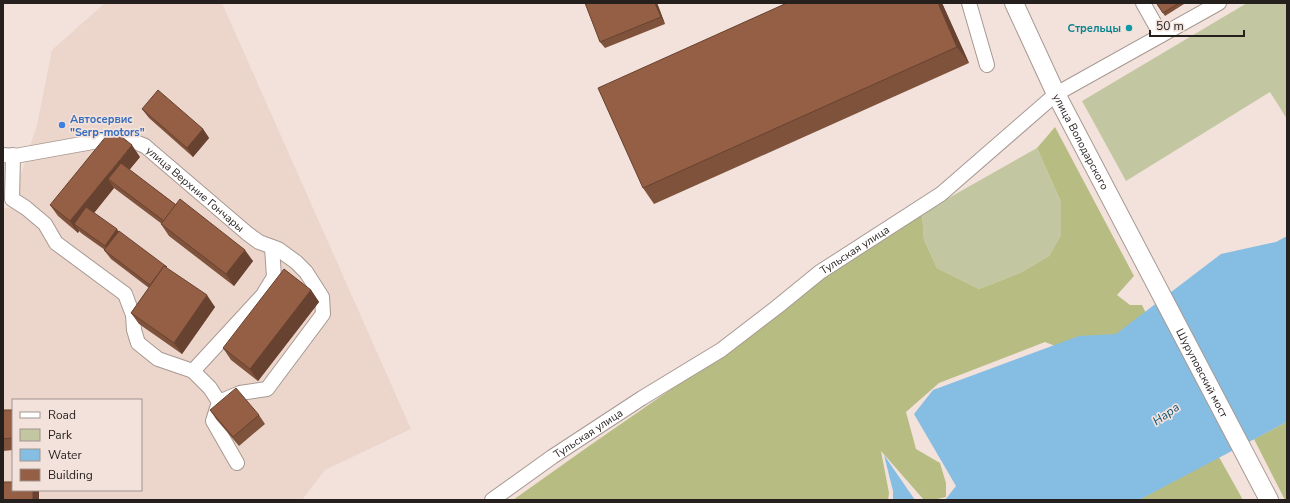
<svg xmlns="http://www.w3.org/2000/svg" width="1290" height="503" viewBox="0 0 1290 503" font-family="'Nunito Sans',sans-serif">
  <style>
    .built { fill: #ecd5cb; fill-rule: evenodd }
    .green { fill: #c3c7a1 }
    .forest { fill: #b7bd82 }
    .water { fill: #86bde3 }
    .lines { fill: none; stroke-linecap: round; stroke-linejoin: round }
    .minor-casing { stroke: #a79992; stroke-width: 16 }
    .major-casing { stroke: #a79992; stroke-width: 20 }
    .minor { stroke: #fff; stroke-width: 14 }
    .major { stroke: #fff; stroke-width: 18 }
    .wall { fill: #7f523b }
    .shaded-wall { fill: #684230 }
    .building { fill: #945f45; stroke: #684230 }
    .culture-dot { fill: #0f9aa8; stroke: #f2e2db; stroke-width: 1.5 }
    .shop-dot { fill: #3f7fe0; stroke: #f2e2db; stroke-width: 1.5 }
    .labels { text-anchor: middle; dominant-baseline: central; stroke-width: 3.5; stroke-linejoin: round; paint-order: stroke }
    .culture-label { font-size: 11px; font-weight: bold; fill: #0d838f; stroke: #f2e2db; text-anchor: end }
    .shop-label { font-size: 11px; font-weight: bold; fill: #366cbe; stroke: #f2e2db; text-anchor: start }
    .street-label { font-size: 11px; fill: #251f1d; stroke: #f2e2db }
    .water-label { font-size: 12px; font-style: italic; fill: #105277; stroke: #f2e2db }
  </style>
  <rect width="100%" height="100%" fill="#f2e2db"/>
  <path class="built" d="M105 3H222L411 429 325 470 302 500H3V208H10L37 125 52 50ZM13 400H141V490H13Z"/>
  <g class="green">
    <polygon points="1247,3 1287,3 1287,119 1270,92 1126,181 1082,101"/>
    <polygon points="1037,148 1061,202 1061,235 1049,256 1020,273 979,289 937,268 924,240 922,213"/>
  </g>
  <g class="forest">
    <polygon points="1055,127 1134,276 1117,295 1130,305 1142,305 1158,338 1081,356 1045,342 939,383 906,412 916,449 940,463 946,483 946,497 933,500 924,500 881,451 889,493 888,500 513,500 589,446 777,316 837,265 922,213 924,240 937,268 979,289 1020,273 1049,256 1061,235 1061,202 1037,148"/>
    <polygon points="1287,420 1287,500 1285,500 1254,439 1283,424"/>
    <polygon points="1219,457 1243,500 1139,500 1142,498"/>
  </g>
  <g class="water">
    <polygon points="1287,236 1287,420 1283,424 1139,500 945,500 956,486 914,414 933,390 1079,336 1116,334 1221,254 1276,242"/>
    <polygon points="884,455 915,500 893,500 893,491"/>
  </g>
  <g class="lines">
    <g class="minor-casing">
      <g id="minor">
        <polyline points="969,3 987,65"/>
        <polyline points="1143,3 1161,35"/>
        <path id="s1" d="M3 155 15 156 115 138 133 141 145 146 248 234 259 242 278 249 296 262 306 272 322 297 323 314 267 389 240 393 219 402"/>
        <polyline points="13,155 12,199 26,208 45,224 56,243 125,294 133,315 134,330 138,343 158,359 193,371 210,388 219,402 213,421 237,463"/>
        <polyline points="193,371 263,295 274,277 272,247"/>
        <path id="s2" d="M492 500 552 457 642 398 721 350 777 307 820 272 941 194 1056 94 1219 3"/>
      </g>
    </g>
    <g class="major-casing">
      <g id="major">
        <path id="s3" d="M1014 3 1056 94 1269 500"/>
      </g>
    </g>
    <use href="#minor" class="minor"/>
    <use href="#major" class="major"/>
  </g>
  <g class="wall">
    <polygon points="657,3 665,24 605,48 600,42"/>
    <polygon points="942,3 969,63 654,204 643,188"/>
    <polygon points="1158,3 1183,3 1184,4 1165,16 1157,4"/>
    <polygon points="142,109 203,129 209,138 193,157 149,118"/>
    <polygon points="140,157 129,170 253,261 234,286 169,236 161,224 162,224 114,188 94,213 215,307 182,354 139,324 131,313 149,288 111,259 104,250 105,250 81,233 79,231 78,233 58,216 50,205"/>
    <polygon points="311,290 319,302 258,381 231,360 223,348"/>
    <polygon points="3,410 13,410 13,450 3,451"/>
    <polygon points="210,410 259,415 265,424 239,446 216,419"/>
  </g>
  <g class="shaded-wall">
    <polygon points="655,3 657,3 665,24 661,17"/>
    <polygon points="938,3 942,3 969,63 957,47"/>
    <polygon points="203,129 209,138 193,157 187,148"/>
    <polygon points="132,145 140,157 117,185 108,179 114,188 81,229 74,224 79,231 78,233 70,221"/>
    <polygon points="117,229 123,238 111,255 105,246"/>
    <polygon points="245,250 253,261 234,286 226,274"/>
    <polygon points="311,290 319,302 258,381 250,369"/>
    <polygon points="207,295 215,307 182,354 174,343"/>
    <rect x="33" y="490" width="6" height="10"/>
  </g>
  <g class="building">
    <polygon points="585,3 655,3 661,17 600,42"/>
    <polygon points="787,3 938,3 957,47 643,188 598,88"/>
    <polygon points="1158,3 1179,3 1163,13 1157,4"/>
    <polygon points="158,90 203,129 187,148 142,109"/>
    <polygon points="112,129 132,145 70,221 50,205"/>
    <polygon points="121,163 176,205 164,221 108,179"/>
    <polygon points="180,199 245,250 226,274 161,224"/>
    <polygon points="86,207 117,229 105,246 74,224"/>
    <polygon points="119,231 167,267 164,266 150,285 104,250"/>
    <polygon points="164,266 207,295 174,343 131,313"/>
    <polygon points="284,269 311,290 250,369 223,348"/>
    <polygon points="236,388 259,415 233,437 210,410"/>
    <polygon points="3,410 13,410 13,438 3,439"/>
    <polygon points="3,482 13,482 13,490 33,490 33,500 3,500"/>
  </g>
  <circle class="culture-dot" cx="1129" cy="28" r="4"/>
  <circle class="shop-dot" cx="62" cy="125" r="4"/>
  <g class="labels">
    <g class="culture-label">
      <text x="1121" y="28">Стрельцы</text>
    </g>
    <g class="shop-label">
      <text x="70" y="119">Автосервис<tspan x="70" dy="13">"Serp-motors"</tspan></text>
    </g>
    <g class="street-label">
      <text stroke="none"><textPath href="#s3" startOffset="154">улица Володарского</textPath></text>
      <text stroke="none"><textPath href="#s1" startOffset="211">улица Верхние Гончары</textPath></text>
      <text stroke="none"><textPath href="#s2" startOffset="441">Тульская улица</textPath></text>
      <text stroke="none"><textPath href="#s3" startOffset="415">Шуруповский мост</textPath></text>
      <text stroke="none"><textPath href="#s2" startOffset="117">Тульская улица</textPath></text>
    </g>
    <g class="water-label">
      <text transform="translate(1166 414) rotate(-35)">Нара</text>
    </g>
  </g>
  <rect width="1290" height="503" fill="none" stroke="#251f1d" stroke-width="8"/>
  <rect x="12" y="399" width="130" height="92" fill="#f2e2db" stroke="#a0948f"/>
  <rect x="20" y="412" width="20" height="6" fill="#ffffff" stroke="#a0948f"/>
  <text x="48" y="419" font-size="12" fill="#251f1d">Road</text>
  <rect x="20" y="429" width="20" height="12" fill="#c3c7a1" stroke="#a0948f"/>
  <text x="48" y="439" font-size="12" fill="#251f1d">Park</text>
  <rect x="20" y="449" width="20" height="12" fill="#86bde3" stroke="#a0948f"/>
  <text x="48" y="459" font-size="12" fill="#251f1d">Water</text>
  <rect x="20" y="469" width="20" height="12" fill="#945f45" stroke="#a0948f"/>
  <text x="48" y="479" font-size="12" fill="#251f1d">Building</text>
  <path d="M1150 30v6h94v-6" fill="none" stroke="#251f1d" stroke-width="2"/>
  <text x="1156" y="30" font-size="12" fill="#251f1d" stroke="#f2e2db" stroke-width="3" paint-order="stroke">50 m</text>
</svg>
